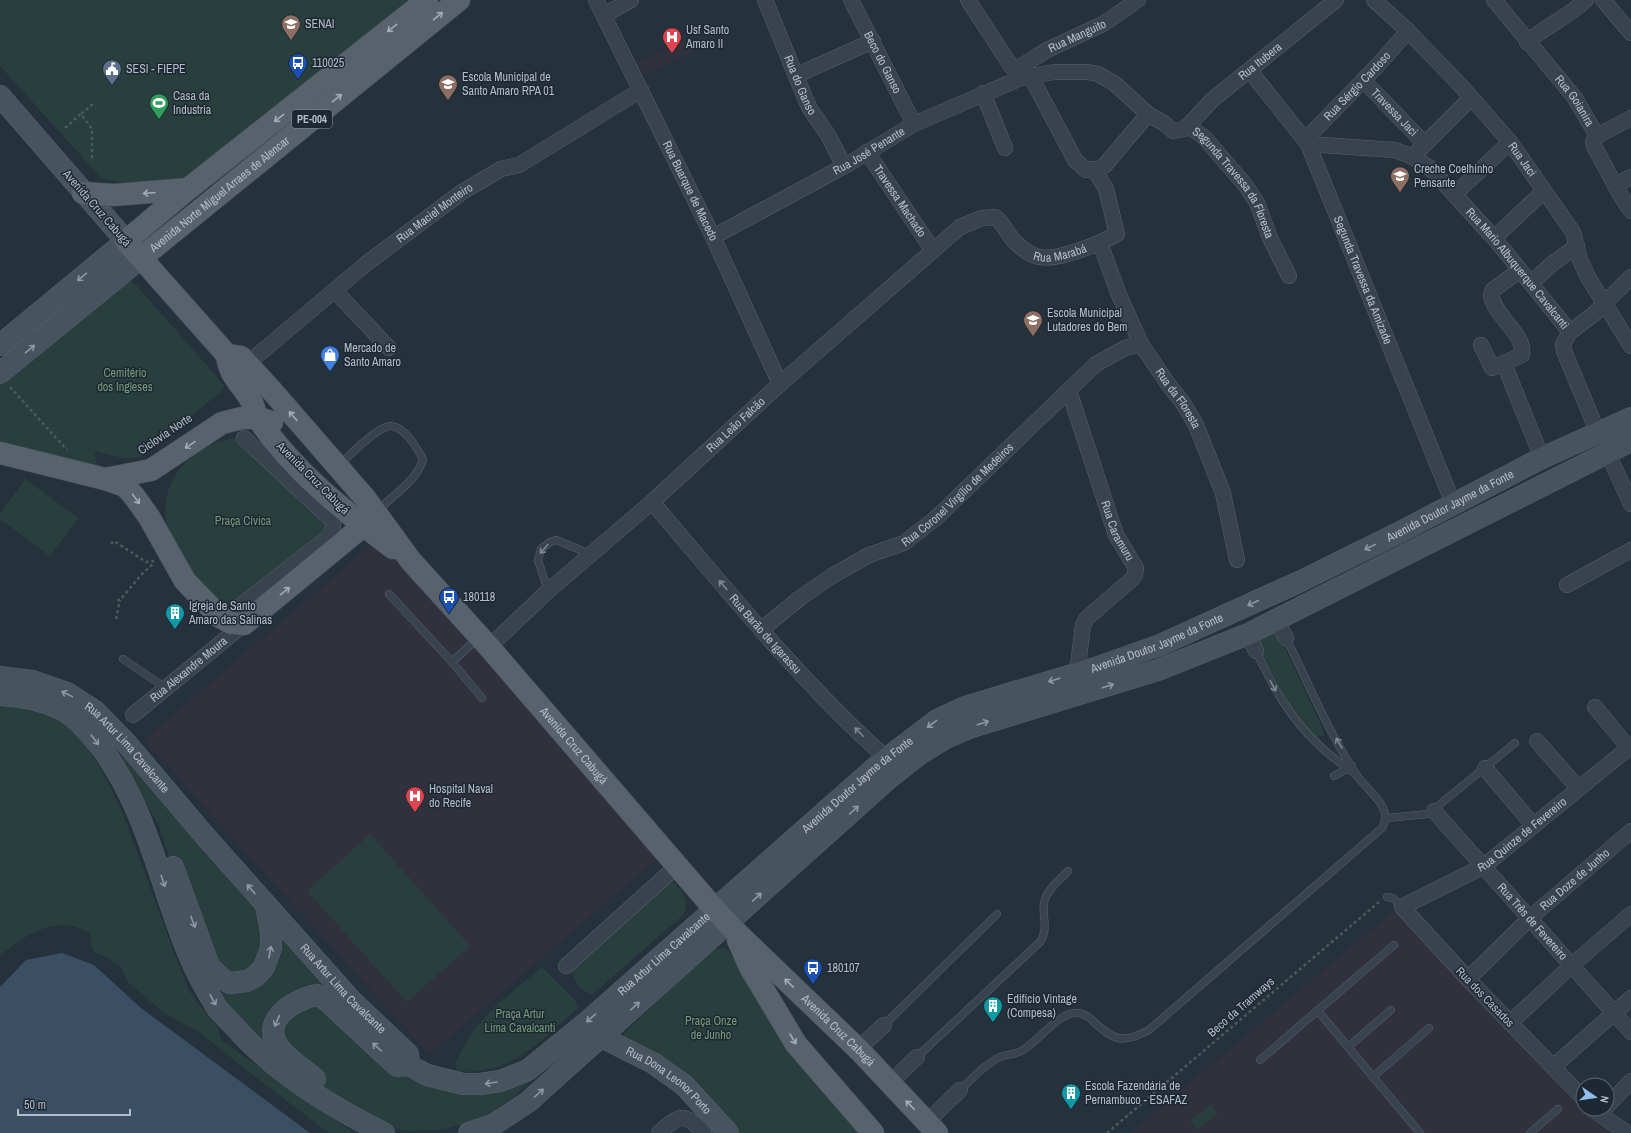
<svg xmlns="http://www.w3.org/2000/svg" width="1631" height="1133" viewBox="0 0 1631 1133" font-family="'Archivo Narrow',sans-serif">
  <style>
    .medical { fill: #31313e }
    .green { fill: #283f3e }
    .water { fill: #3a4f63 }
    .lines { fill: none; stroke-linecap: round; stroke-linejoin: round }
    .lane-casing { stroke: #57616b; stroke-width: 8 }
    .street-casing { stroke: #57616b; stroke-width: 16 }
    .secondary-casing { stroke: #57616b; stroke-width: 22 }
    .primary-casing { stroke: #454f59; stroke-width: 23 }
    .path { stroke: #475c5c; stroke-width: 2.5; stroke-dasharray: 3 3; stroke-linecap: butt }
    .lane { stroke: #39434d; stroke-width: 7 }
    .street { stroke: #39434d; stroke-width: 15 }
    .secondary { stroke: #47535f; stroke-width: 21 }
    .primary { stroke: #57626d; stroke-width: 22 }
    .oneway { stroke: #a2acb6 }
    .oneway2 { stroke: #8e99a3 }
    .oneway3 { stroke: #7d8791 }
    .labels { text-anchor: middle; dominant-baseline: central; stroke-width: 3; stroke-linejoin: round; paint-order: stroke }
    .shield { fill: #1e2832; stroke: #88919b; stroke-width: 1 }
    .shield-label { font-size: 11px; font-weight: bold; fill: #b5bec8 }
    .poi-label { font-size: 12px; fill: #b5bec8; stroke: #1e2832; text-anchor: start }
    .street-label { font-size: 12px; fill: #b5bec8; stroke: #1e2832 }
    .park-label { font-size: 12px; fill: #749c79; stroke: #1e2832 }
  </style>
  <rect width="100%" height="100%" fill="#25323c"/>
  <g class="medical">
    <polygon points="705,36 709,45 641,76 635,63 694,37 696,40"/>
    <polygon points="377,540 477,643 658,858 429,1054 144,740"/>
    <polygon points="1396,909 1585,1113 1609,1133 1131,1133"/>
  </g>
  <g class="green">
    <polygon points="0,0 411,0 202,175 137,184 102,179 0,66"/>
    <polygon points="129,280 137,286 224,385 223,390 141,457 126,459 94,451 97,467 0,453 0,382"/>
    <path d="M238 438 264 443 336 522 240 613C222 611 214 598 203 585 189 568 173 550 168 528 155 481 194 442 238 438Z"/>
    <polygon points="25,479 78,518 50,556 0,519 0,514"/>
    <polygon points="1277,631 1320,723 1324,733 1323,736 1315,736 1292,710 1255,642"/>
    <path d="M0 702 57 716 85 744 102 770 123 814 187 987 195 1000 217 1026 221 1040 354 1133H329L246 1070 201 1033 164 1013 128 982 121 967 108 958 95 953 92 947 89 933C58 913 24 935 0 956Z"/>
    <polygon points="98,724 182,820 230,881 452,1091 579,1039 511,1099 493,1112 472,1122 446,1129 411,1131 391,1128 360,1117 254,1036 218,997 158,824"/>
    <polygon points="370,834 470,946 407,1002 307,891"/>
    <path d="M671 879C680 890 692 900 683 915L593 994C579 993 572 978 572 965Z"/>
    <polygon points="723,948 728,950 751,984 861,1133 736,1133 624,1037 625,1032 707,954 712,950"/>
    <path d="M542 967 576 1001 578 1008C547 1034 517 1070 474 1071 468 1072 461 1072 456 1070L455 1062 475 1028 499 1003Z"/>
    <polygon points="1211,1104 1218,1113 1197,1130 1190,1121"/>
  </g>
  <polygon class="water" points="62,953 94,965 141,1008 310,1133 0,1133 0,987 26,960"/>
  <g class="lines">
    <g class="lane-casing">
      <g id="lane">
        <path d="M339 465C349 456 379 425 391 426 406 428 416 447 423 459 418 480 392 496 377 511"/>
        <polyline points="548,591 538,560 541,549 550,542 556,540 590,554"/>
        <polyline points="389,594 452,662"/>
        <polyline points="478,638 452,662 482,698"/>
        <path d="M1256 651C1272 685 1289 717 1317 743 1328 755 1342 764 1355 774"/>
        <polyline points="123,659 166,688"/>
        <polyline points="1334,776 1352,766"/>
        <polyline points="1387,818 1428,814 1515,743"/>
        <polyline points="1387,897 1393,898 1402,907"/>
        <polyline points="1318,1011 1420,1133"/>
        <polyline points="884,1025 997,914"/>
        <polyline points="1348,1047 1391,1010"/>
        <path d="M917 1057 1040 942C1049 928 1042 918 1044 904 1045 891 1060 880 1068 871"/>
        <polyline points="1260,1060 1394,945"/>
        <polyline points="1373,1077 1429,1028"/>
        <path d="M960 1090C972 1079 985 1064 1000 1057 1007 1054 1016 1055 1023 1050 1038 1041 1060 1011 1077 1013 1084 1013 1089 1017 1093 1021 1114 1041 1123 1044 1149 1030L1382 828C1394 808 1369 792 1358 777 1329 734 1309 684 1286 638"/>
        <polyline points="1530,1133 1558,1109"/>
      </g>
    </g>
    <g class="street-casing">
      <g id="street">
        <path id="s1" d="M596 0 713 237 780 384"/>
        <path id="s2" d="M765 0 805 98 810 109 828 135 844 166"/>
        <path id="s3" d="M851 0 914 124"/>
        <polyline points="968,0 1011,66 1021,78"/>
        <path id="s4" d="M1374 0 1408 31 1463 88 1510 142 1573 232 1580 260 1589 279 1631 346"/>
        <path id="s5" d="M1494 0 1575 98 1597 136 1593 142 1595 148 1621 196 1631 211"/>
        <polyline points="1603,0 1631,33"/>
        <polyline points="604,15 631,0"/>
        <path d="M1527 42C1546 26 1568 17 1586 0"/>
        <path id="s6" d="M1015 70 1047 50 1103 24 1138 0"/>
        <path id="s7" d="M1250 71 1308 144 1453 503"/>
        <polyline points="797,75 873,41"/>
        <path id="s8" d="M1363 80 1425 144"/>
        <polyline points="983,93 1005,148"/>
        <path id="s9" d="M1188 126 1212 100 1336 0"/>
        <polyline points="1597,136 1631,118"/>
        <path id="s10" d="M1305 140 1379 64 1408 31"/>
        <path id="s11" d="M1308 144 1395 150 1413 157 1431 169 1494 238 1570 332 1563 344 1564 351 1598 433"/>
        <polyline points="1418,151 1471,98"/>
        <path id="s12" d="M867 152 932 249"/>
        <polyline points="1094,169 1097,170 1105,165 1148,114"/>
        <polyline points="1615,185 1631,177"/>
        <polyline points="1455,194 1510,142"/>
        <path id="s13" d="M713 237 850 163 914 124 1021 78 1054 72H1088L1098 74 1114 83 1148 114 1165 124 1173 131 1184 129 1188 126 1204 137 1246 186 1257 203 1270 238 1289 276"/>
        <polyline points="1494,238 1544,191"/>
        <path id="s14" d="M1100 243 1119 295 1141 344 1168 384 1183 403 1196 425 1223 493 1237 560"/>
        <polyline points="1531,283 1553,263 1577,246"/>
        <polyline points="335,291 389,348"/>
        <polyline points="1570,332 1594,314 1631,277"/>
        <path d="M1481 345 1492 368 1522 355C1526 334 1492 314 1491 294L1493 290 1520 270"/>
        <path id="s15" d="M247 364 367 263 462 192 501 169 519 165 641 90"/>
        <polyline points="1504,364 1542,458"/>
        <path id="s16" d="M1069 391 1116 535 1136 568 1135 575 1132 579 1087 618 1083 625 1077 673"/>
        <polyline points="1608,454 1631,504"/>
        <path id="s17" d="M652 502C727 590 800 681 887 759"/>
        <polyline points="1567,585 1631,550"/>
        <polyline points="240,606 330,536 333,528 333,521 244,438"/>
        <polyline points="1276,620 1286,638"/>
        <path id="s18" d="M761 630 800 598 832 576 869 555 904 543 936 518 1096 364 1125 348 1141 344"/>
        <polyline points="1248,634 1256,651"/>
        <path id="s19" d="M489 647 548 591 652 502 780 384 960 227 982 218 995 217C1004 223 1008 236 1016 243 1022 249 1032 256 1040 257 1058 261 1101 243 1117 234L1106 189 1094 169 1086 170 1075 160 1030 75"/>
        <polyline points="1595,707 1629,748"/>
        <path id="s20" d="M133 715 244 624"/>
        <polyline points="1537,741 1578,788"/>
        <polyline points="1485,768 1533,825"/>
        <path id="s21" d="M1434 811 1631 1032"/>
        <polyline points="566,966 677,866"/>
        <path id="s22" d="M1468 979 1530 918 1631 831"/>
        <polyline points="1510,1023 1571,966 1631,914"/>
        <polyline points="858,1049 884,1025"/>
        <polyline points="1554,1066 1631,998"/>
        <polyline points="890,1083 917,1057"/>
        <path id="s23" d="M1583 1098 1468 979 1402 907 1484 866 1631 746"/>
        <polyline points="1607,1106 1631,1081"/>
        <polyline points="1592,1109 1627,1133"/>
        <polyline points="927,1122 960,1090"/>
        <path d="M659 1133C679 1115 684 1111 704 1133"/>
      </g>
    </g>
    <g class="secondary-casing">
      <g id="secondary">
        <polyline points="0,96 126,241 0,345"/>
        <polyline points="0,373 141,258"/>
        <path id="s24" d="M0 677 32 681 67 693 95 711 128 745 205 836 352 1001 408 1054 409 1065 427 1075 463 1084H480L500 1081 528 1070 588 1021 878 765 937 720 965 707 1095 668 1160 645 1301 581 1402 531 1542 458 1631 418"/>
        <path d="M0 695C21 696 43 700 63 710 78 719 89 733 100 746 146 807 159 881 187 950 195 970 206 990 217 1008 222 1014 228 1020 234 1026 274 1072 329 1106 384 1133"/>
        <polyline points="173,867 209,966 222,979 230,983 247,981 256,976 264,967 271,948 271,931 266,906"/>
        <path id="s25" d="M601 1037 653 1063 684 1085 728 1133"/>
        <path d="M315 1079C305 1070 291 1062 282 1051 257 1023 291 1000 317 995L326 1000 397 1066 409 1065"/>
        <polyline points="469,1133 493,1125 528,1102 888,779 921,753 944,739 972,727 1158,670 1248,634 1631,441"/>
      </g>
    </g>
    <g class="primary-casing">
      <g id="primary">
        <polyline points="83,193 114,195 188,189"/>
        <path id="s26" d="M141 258 459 0"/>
        <path id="s27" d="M227 355 241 357 273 392 365 498 411 561 489 647 710 904 735 931 860 1051 937 1133"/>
        <polyline points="0,453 105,479 125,486 134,496 149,517 185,581 220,617 231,623 244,624 363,526"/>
        <polyline points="105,479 151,470 222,423 242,418 258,418 272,422"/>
        <path d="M393 548C345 512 293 471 259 420 255 414 254 406 251 400 240 382 229 376 227 355L126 241 188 189 427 0"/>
        <polyline points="738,940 750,967 796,1044 873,1133"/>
      </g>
    </g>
    <g class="path">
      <polyline points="65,128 81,114"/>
      <polyline points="92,158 92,129 81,114 95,102"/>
      <polyline points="10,387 67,450"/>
      <polyline points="111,544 114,541 146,562 154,561"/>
      <polyline points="117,600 120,600 142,574 154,563"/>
      <polyline points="116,619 120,600"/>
      <polyline points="1107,1133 1379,902"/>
    </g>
    <use href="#lane" class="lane"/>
    <use href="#street" class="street"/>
    <use href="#secondary" class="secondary"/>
    <use href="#primary" class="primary"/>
  </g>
  <defs><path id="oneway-shaft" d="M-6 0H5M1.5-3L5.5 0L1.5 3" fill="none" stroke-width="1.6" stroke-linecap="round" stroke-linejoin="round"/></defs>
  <g class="oneway">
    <use href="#oneway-shaft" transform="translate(438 16) rotate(-39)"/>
    <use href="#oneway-shaft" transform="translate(392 28) rotate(142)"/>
    <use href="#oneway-shaft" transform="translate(337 98) rotate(-39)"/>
    <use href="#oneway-shaft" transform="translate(279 118) rotate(142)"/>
    <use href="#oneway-shaft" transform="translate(149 193) rotate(175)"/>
    <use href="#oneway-shaft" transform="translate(293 416) rotate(-131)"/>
    <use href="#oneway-shaft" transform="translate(190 445) rotate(146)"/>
    <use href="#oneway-shaft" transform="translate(136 499) rotate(54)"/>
    <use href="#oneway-shaft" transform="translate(285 591) rotate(-39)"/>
    <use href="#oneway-shaft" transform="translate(789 983) rotate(-136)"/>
    <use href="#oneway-shaft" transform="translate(793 1039) rotate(59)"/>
    <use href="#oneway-shaft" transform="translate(910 1105) rotate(-134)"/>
  </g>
  <g class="oneway2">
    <use href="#oneway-shaft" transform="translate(82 277) rotate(140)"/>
    <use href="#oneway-shaft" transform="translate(30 349) rotate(-39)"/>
    <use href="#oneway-shaft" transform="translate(1370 547) rotate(154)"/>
    <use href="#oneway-shaft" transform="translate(1253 603) rotate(155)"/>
    <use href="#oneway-shaft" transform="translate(1054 680) rotate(163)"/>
    <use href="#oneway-shaft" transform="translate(1108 686) rotate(-18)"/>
    <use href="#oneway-shaft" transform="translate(67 694) rotate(-154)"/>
    <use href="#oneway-shaft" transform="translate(983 723) rotate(-18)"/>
    <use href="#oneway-shaft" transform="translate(932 724) rotate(143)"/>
    <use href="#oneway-shaft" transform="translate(95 740) rotate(53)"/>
    <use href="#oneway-shaft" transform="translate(854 810) rotate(-42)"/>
    <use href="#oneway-shaft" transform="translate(163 881) rotate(72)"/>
    <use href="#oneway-shaft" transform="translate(251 889) rotate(-131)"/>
    <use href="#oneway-shaft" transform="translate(757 897) rotate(-43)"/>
    <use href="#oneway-shaft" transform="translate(193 922) rotate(70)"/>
    <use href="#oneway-shaft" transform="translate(270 952) rotate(-80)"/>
    <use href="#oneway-shaft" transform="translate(213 1000) rotate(61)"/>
    <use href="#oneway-shaft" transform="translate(635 1006) rotate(-42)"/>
    <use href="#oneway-shaft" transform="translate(591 1018) rotate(139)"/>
    <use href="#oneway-shaft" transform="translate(277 1021) rotate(114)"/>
    <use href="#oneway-shaft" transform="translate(377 1047) rotate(-138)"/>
    <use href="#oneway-shaft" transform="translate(491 1083) rotate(171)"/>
    <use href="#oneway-shaft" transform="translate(539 1093) rotate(-42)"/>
  </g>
  <g class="oneway3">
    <use href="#oneway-shaft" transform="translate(544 549) rotate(130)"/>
    <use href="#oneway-shaft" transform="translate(723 585) rotate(-131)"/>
    <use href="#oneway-shaft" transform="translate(1273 686) rotate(62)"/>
    <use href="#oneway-shaft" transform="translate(859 732) rotate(-135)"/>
    <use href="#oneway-shaft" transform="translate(1339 743) rotate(-120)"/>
  </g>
  <defs>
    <g id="school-pin" transform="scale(1)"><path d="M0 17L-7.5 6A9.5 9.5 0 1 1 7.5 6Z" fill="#8d6e63" stroke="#1e2832"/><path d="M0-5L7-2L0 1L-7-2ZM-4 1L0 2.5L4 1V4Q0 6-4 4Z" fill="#fff"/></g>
    <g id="hospital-pin" transform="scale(1)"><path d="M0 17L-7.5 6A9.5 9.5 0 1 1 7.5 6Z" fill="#e0444e" stroke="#1e2832"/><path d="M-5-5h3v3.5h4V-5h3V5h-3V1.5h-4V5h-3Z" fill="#fff"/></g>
    <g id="bus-pin" transform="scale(1)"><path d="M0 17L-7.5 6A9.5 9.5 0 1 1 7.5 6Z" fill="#1a4fb4" stroke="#1e2832"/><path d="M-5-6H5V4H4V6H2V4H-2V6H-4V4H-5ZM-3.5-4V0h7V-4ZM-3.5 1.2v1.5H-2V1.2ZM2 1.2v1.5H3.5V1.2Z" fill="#fff"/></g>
    <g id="civic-pin" transform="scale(1)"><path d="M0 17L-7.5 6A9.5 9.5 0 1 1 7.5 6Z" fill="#5c6f8a" stroke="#1e2832"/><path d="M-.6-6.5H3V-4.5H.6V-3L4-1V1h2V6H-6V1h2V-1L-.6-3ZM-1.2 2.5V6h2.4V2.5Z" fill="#fff"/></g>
    <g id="university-pin" transform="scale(1)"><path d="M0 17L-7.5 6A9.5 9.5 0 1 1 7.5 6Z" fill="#8d6e63" stroke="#1e2832"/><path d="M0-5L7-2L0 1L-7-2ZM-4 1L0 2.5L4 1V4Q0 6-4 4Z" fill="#fff"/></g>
    <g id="stadium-pin" transform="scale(1)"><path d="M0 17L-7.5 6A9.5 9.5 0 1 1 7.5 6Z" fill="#2e9e5b" stroke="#1e2832"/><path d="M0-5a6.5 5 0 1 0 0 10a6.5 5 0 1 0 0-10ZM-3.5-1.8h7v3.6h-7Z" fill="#fff"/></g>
    <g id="shop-pin" transform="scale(1)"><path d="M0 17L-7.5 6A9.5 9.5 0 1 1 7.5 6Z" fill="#3f7fe0" stroke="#1e2832"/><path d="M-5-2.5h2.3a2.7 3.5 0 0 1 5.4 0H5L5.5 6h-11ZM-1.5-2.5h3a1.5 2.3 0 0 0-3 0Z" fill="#fff"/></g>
    <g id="building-pin" transform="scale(1)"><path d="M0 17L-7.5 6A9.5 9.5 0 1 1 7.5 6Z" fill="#0f9aa8" stroke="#1e2832"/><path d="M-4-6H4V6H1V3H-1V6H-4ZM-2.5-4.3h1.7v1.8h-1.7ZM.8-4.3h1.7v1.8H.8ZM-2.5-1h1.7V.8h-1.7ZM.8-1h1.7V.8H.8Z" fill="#fff"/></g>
  </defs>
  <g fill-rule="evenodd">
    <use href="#school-pin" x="291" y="24"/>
    <use href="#hospital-pin" x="672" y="37"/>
    <use href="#bus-pin" x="298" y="63"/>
    <use href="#civic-pin" x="112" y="69"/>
    <use href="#university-pin" x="448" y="84"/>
    <use href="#stadium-pin" x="159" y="103"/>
    <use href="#school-pin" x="1400" y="176"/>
    <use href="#school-pin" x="1033" y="320"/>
    <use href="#shop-pin" x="330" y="355"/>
    <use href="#bus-pin" x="449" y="597"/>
    <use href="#building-pin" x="175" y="613"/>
    <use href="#hospital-pin" x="415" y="796"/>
    <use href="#bus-pin" x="813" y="968"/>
    <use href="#building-pin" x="993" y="1006"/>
    <use href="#building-pin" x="1071" y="1093"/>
  </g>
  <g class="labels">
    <rect class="shield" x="292" y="110" width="40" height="18" rx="3"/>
    <g class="shield-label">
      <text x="312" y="119">PE-004</text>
    </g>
    <g class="poi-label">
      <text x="305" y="24">SENAI</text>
      <text x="686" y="30">Usf Santo<tspan x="686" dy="14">Amaro II</tspan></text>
      <text x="312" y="63">110025</text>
      <text x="126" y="69">SESI - FIEPE</text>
      <text x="462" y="77">Escola Municipal de<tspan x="462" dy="14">Santo Amaro RPA 01</tspan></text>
      <text x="173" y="96">Casa da<tspan x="173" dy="14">Industria</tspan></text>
      <text x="1414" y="169">Creche Coelhinho<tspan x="1414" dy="14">Pensante</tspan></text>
      <text x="1047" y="313">Escola Municipal<tspan x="1047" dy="14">Lutadores do Bem</tspan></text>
      <text x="344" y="348">Mercado de<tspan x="344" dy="14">Santo Amaro</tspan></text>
      <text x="463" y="597">180118</text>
      <text x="189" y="606">Igreja de Santo<tspan x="189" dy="14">Amaro das Salinas</tspan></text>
      <text x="429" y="789">Hospital Naval<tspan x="429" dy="14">do Recife</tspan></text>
      <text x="827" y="968">180107</text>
      <text x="1007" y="999">Edifício Vintage<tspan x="1007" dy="14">(Compesa)</tspan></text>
      <text x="1085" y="1086">Escola Fazendária de<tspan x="1085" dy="14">Pernambuco - ESAFAZ</tspan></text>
    </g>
    <g class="street-label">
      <text stroke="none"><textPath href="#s6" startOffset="71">Rua Manguito</textPath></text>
      <text stroke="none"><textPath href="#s3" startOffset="70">Beco do Ganso</textPath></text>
      <text stroke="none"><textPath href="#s9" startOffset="97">Rua Itubera</textPath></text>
      <text stroke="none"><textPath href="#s2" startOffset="92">Rua do Ganso</textPath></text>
      <text stroke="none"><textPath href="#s10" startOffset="75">Rua Sérgio Cardoso</textPath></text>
      <text stroke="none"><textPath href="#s5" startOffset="129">Rua Goianira</textPath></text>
      <text stroke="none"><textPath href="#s8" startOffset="45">Travessa Jaci</textPath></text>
      <text stroke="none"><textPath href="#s13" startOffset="178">Rua José Penante</textPath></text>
      <text stroke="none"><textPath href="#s4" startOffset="218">Rua Jaci</textPath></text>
      <text stroke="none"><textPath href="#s13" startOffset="610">Segunda Travessa da Floresta</textPath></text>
      <text stroke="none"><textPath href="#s1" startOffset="213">Rua Buarque de Macedo</textPath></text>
      <text stroke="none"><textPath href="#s26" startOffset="101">Avenida Norte Miguel Arraes de Alencar</textPath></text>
      <text stroke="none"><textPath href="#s12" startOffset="59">Travessa Machado</textPath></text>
      <text transform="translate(97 208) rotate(49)">Avenida Cruz Cabugá</text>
      <text stroke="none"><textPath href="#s15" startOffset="241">Rua Maciel Monteiro</textPath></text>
      <text stroke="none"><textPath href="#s19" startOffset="750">Rua Marabá</textPath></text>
      <text stroke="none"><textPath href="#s11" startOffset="260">Rua Mario Albuquerque Cavalcanti</textPath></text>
      <text stroke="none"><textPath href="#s7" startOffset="240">Segunda Travessa da Amizade</textPath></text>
      <text stroke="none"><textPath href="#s14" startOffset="175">Rua da Floresta</textPath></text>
      <text stroke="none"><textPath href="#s19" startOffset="332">Rua Leão Falcão</textPath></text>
      <text transform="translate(165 434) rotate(-34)">Ciclovia Norte</text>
      <text transform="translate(313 478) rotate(45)">Avenida Cruz Cabugá</text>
      <text stroke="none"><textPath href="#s18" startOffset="241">Rua Coronel Virgílio de Medeiros</textPath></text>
      <text stroke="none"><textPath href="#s24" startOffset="1799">Avenida Doutor Jayme da Fonte</textPath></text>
      <text stroke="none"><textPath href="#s16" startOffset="148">Rua Caramuru</textPath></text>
      <text stroke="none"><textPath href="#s17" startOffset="174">Rua Barão de Igarassu</textPath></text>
      <text stroke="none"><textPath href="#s24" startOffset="1475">Avenida Doutor Jayme da Fonte</textPath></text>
      <text stroke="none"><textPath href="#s20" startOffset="72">Rua Alexandre Moura</textPath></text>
      <text stroke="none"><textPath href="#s27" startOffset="526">Avenida Cruz Cabugá</textPath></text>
      <text stroke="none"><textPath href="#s24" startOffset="151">Rua Artur Lima Cavalcante</textPath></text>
      <text stroke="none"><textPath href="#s24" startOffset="1139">Avenida Doutor Jayme da Fonte</textPath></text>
      <text stroke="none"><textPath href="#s23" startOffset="404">Rua Quinze de Fevereiro</textPath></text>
      <text stroke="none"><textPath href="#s22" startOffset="146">Rua Doze de Junho</textPath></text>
      <text stroke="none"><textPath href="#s21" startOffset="148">Rua Três de Fevereiro</textPath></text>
      <text stroke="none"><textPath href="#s24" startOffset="882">Rua Artur Lima Cavalcante</textPath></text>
      <text stroke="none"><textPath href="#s24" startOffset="475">Rua Artur Lima Cavalcante</textPath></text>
      <text transform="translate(1485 997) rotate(46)">Rua dos Casados</text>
      <text transform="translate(1241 1007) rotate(-41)">Beco da Tramways</text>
      <text stroke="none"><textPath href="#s27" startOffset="915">Avenida Cruz Cabugá</textPath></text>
      <text stroke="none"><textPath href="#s25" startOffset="81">Rua Dona Leonor Porto</textPath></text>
    </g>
    <g class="park-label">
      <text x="125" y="373">Cemitério<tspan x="125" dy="14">dos Ingleses</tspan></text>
      <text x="243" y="521">Praça Cívica</text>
      <text x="520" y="1014">Praça Artur<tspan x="520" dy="14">Lima Cavalcanti</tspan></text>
      <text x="711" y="1021">Praça Onze<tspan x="711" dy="14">de Junho</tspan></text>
    </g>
  </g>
  <g transform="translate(1595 1097) rotate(103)"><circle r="19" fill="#1e2832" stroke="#5a646e"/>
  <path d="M0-3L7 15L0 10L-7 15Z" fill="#8fc0f2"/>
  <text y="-6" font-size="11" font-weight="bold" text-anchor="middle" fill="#b5bec8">N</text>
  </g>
  <path d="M18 1109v6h112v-6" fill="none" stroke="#b5bec8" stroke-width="2"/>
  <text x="24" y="1109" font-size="12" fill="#b5bec8" stroke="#1e2832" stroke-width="3" paint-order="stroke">50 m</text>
</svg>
